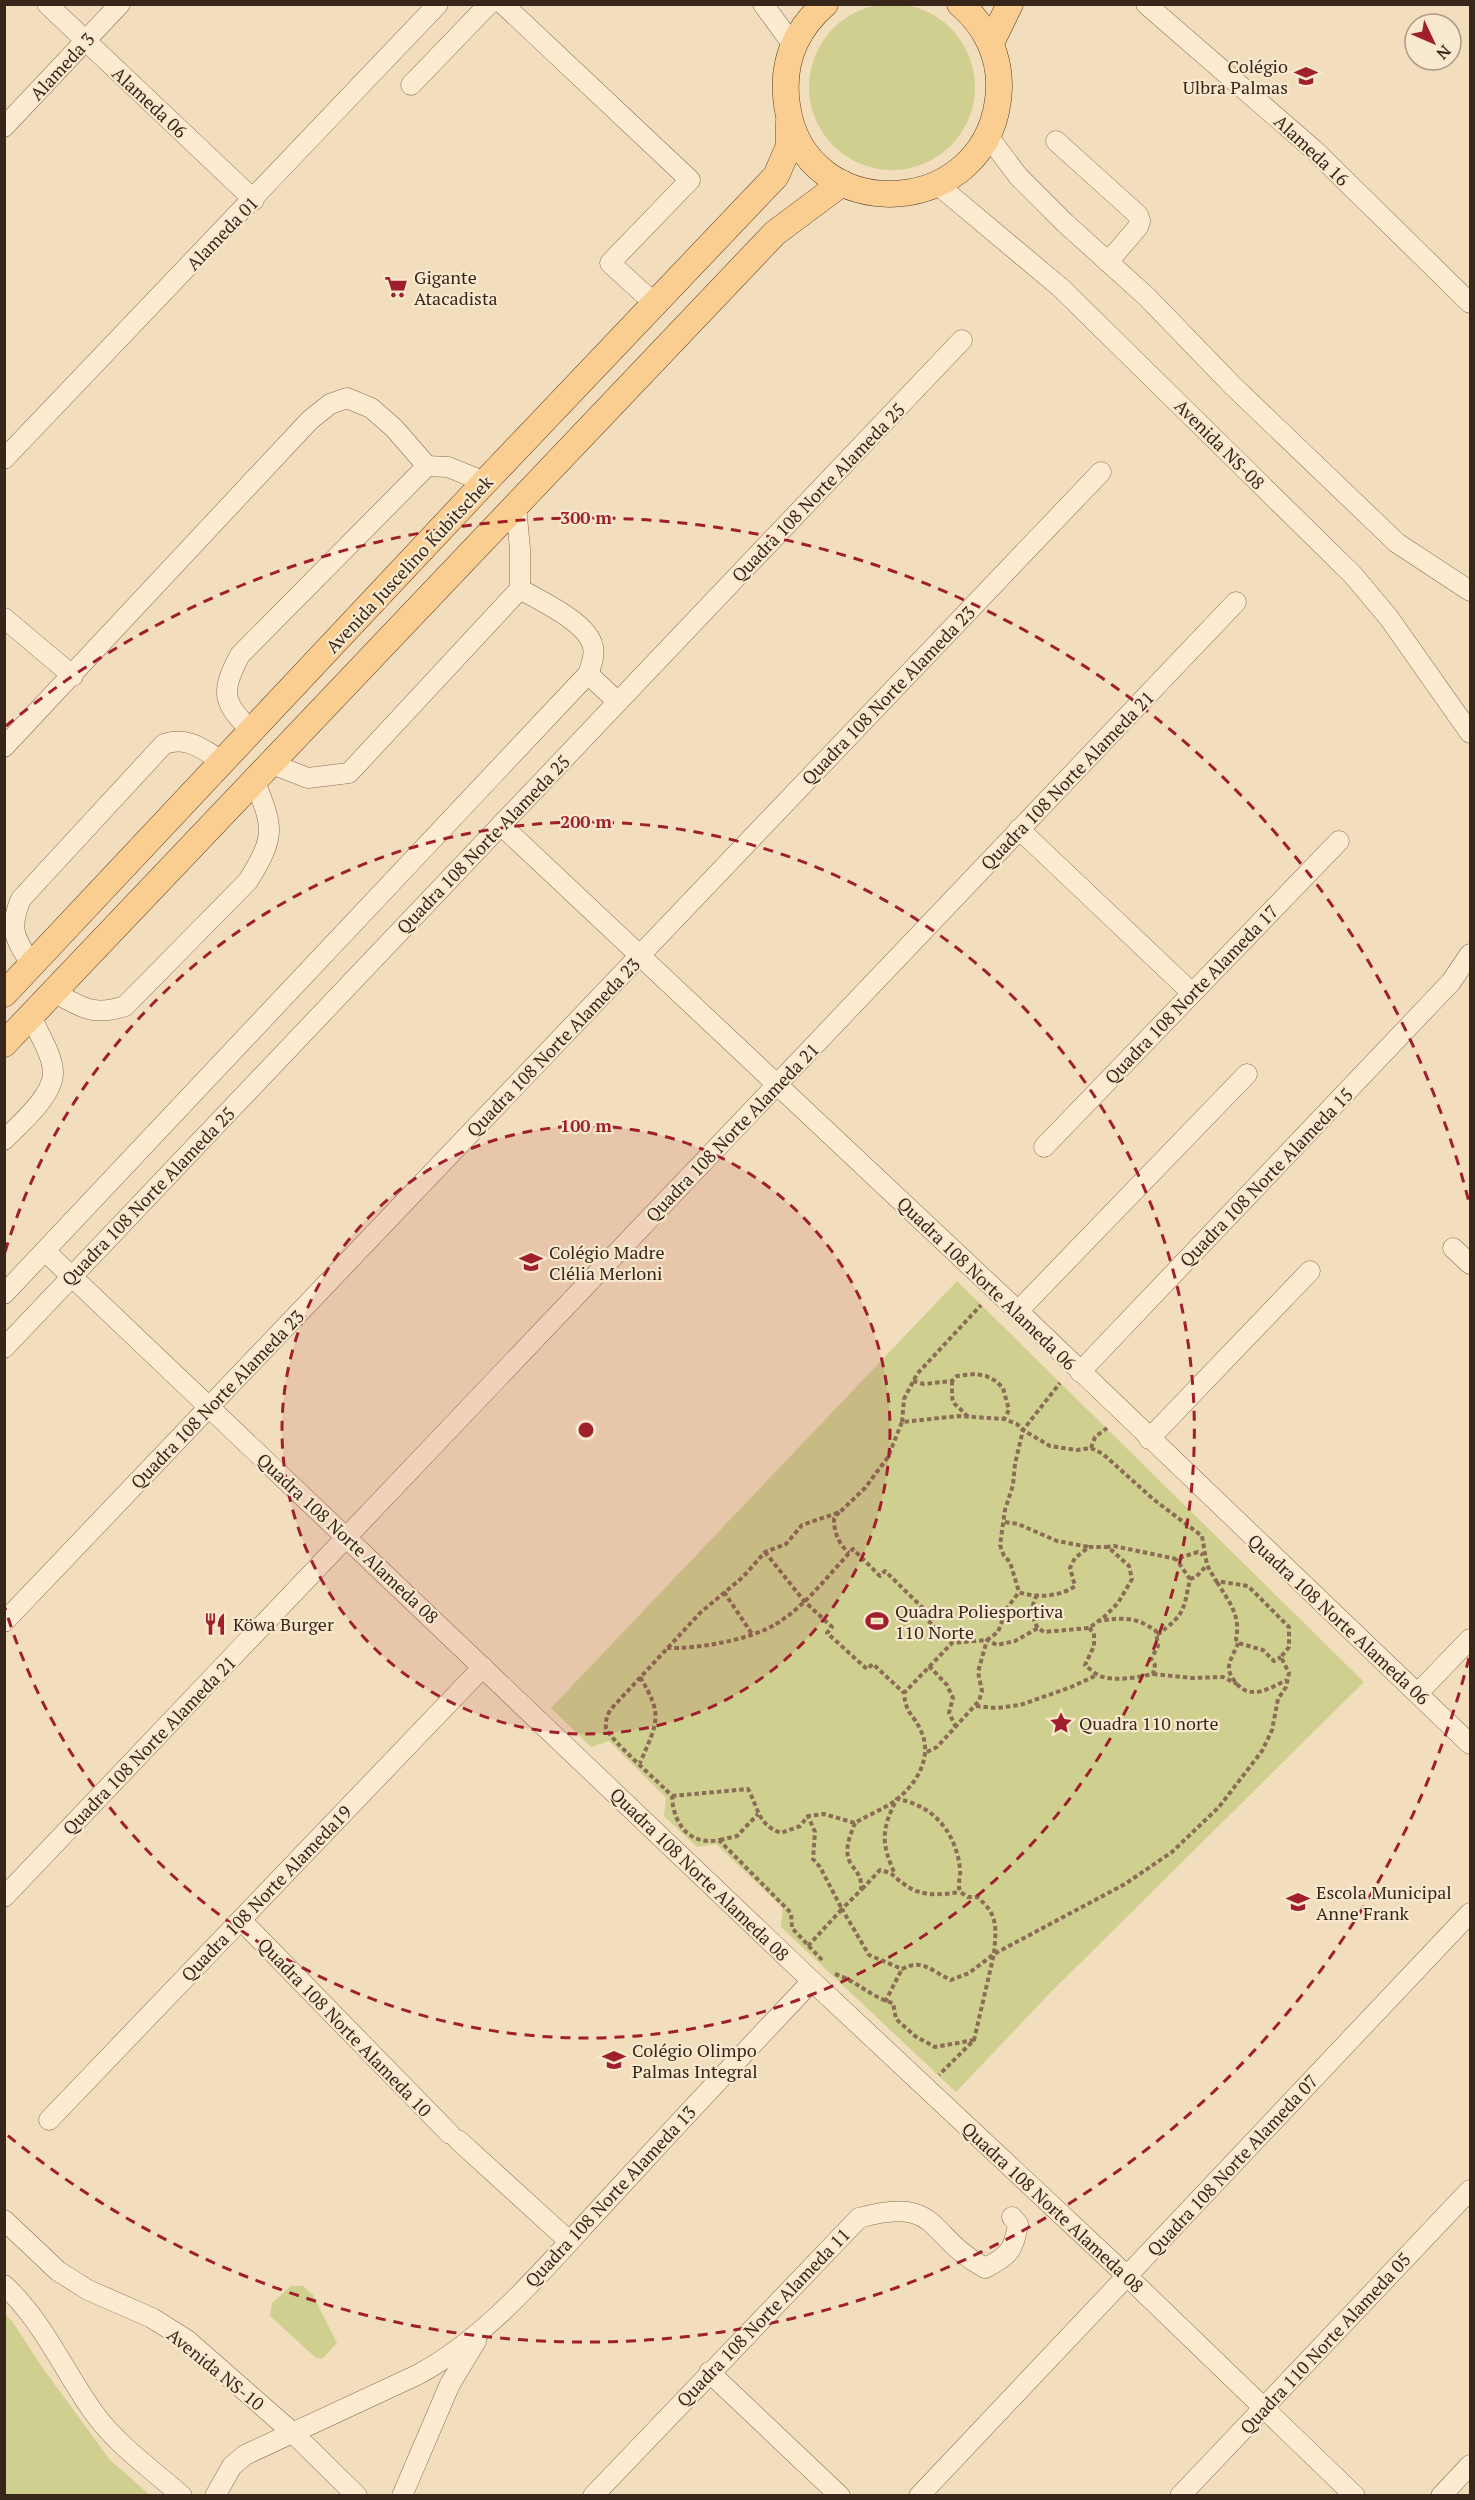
<svg xmlns="http://www.w3.org/2000/svg" width="1475" height="2500" viewBox="0 0 1475 2500" font-family="'PT Serif',serif">
  <style>
    .green { fill: #cfd090 }
    .lines { fill: none; stroke-linecap: round; stroke-linejoin: round }
    .minor-casing { stroke: #8b6c54; stroke-width: 21 }
    .major-casing { stroke: #583b29; stroke-width: 27 }
    .path { stroke: #8b6c54; stroke-width: 4; stroke-dasharray: 4.5 3; stroke-linecap: butt }
    .minor { stroke: #fcebd0; stroke-width: 20 }
    .major { stroke: #f9ce90; stroke-width: 26 }
    .ring { fill: none; stroke: #9f1f2c; stroke-width: 3; stroke-dasharray: 10 8 }
    .labels { text-anchor: middle; dominant-baseline: central; stroke-width: 4.5; stroke-linejoin: round; paint-order: stroke }
    .street-label { font-size: 18px; fill: #39261a; stroke: #f8e8cd }
    .poi-label { font-size: 18px; fill: #39261a; stroke: #f8e8cd; text-anchor: start }
    .centre { fill: #9f1f2c; stroke: #f8e8cd; stroke-width: 3 }
    .ring-label { font-size: 18px; text-anchor: middle; font-weight: bold; fill: #9f1f2c; stroke: #f8e8cd; stroke-width: 4.5; stroke-linejoin: round; paint-order: stroke }
  </style>
  <rect width="100%" height="100%" fill="#f2ddbc"/>
  <g class="green">
    <circle cx="892" cy="87" r="83"/>
    <polygon points="957,1281 1364,1682 1050,1993 956,2092 781,1927 783,1908 716,1844 697,1847 664,1816 666,1798 609,1741 591,1747 551,1708"/>
    <polygon points="291,2286 303,2286 313,2295 337,2343 322,2359 315,2357 270,2316 272,2303"/>
    <polygon points="5,2314 12,2321 42,2367 110,2460 150,2495 5,2495"/>
  </g>
  <g class="lines">
    <g class="minor-casing">
      <g id="minor">
        <polyline points="47,4 254,200"/>
        <polyline points="503,4 690,180 610,263 655,304"/>
        <polyline points="763,4 793,45"/>
        <polyline points="1146,4 1313,149 1470,303"/>
        <polyline points="411,85 489,4"/>
        <polyline points="4,127 120,4"/>
        <polyline points="988,136 1018,176 1065,223 1147,297 1233,386 1397,543 1470,591"/>
        <polyline points="1056,141 1138,215 1140,221 1138,227 1108,262"/>
        <polyline points="938,185 1061,288 1353,575 1389,618 1470,733"/>
        <polyline points="4,459 438,4"/>
        <polyline points="4,618 73,676"/>
        <polyline points="588,674 618,702"/>
        <path d="M253 732C222 703 220 692 240 655L427 466"/>
        <polyline points="4,747 310,420 330,404 347,398 371,408 394,428 427,466 448,467 485,482"/>
        <polyline points="269,763 308,778 349,773 520,589 520,549 516,506"/>
        <polyline points="501,825 1018,1311 1470,1744"/>
        <polyline points="1019,829 1192,993"/>
        <path d="M32 965C15 939 8 929 21 899L164 744C188 736 203 749 223 762"/>
        <path d="M54 992C80 1007 94 1017 125 1006L248 881C277 834 273 828 254 779"/>
        <path d="M4 1140C20 1124 53 1096 53 1073 53 1055 38 1033 31 1016"/>
        <polyline points="1044,1147 1339,841"/>
        <polyline points="1453,1248 1470,1264"/>
        <polyline points="45,1251 812,1981 1127,2276 1355,2496"/>
        <path d="M4 1294 588 674C591 666 595 656 593 647 588 622 540 601 520 589"/>
        <polyline points="1018,1311 1247,1074"/>
        <polyline points="4,1348 962,340"/>
        <polyline points="1080,1372 1451,982 1470,954"/>
        <polyline points="1149,1439 1310,1271"/>
        <polyline points="4,1622 1101,472"/>
        <polyline points="1418,1693 1470,1639"/>
        <polyline points="4,1897 1236,602"/>
        <polyline points="241,1920 450,2134"/>
        <polyline points="49,2120 483,1667"/>
        <polyline points="458,2140 569,2241"/>
        <polyline points="4,2220 58,2271 88,2290 152,2318 187,2340 293,2433 357,2496"/>
        <path d="M4 2285C43 2321 64 2371 94 2413 117 2445 153 2470 182 2496"/>
        <polyline points="709,2372 840,2496"/>
        <path d="M215 2496 232 2466 245 2455 417 2375C489 2337 548 2264 604 2204 673 2129 742 2055 812 1981"/>
        <polyline points="402,2496 450,2384 476,2341"/>
        <path d="M593 2496 859 2218C941 2195 926 2236 985 2268 1009 2256 1014 2250 1018 2224L1012 2217"/>
        <polyline points="919,2496 1470,1913"/>
        <polyline points="1180,2496 1470,2190"/>
        <polyline points="1441,2496 1470,2465"/>
      </g>
    </g>
    <g class="major-casing">
      <g id="major">
        <path d="M825 4C794 31 781 64 787 105 804 231 994 221 999 88 1000 55 985 25 960 4"/>
        <polyline points="991,43 1010,4"/>
        <polyline points="4,994 485,482 776,176 789,146 789,122"/>
        <polyline points="4,1044 775,233 842,183"/>
      </g>
    </g>
    <g class="path">
      <polyline points="913,1381 924,1384 952,1381 957,1376 965,1375 976,1374 986,1376 996,1381 1003,1388 1009,1410 1004,1419"/>
      <path d="M952 1381C952 1409 951 1398 968 1417"/>
      <polyline points="902,1422 904,1399 917,1374 981,1305"/>
      <polyline points="1091,1448 1095,1437 1107,1428"/>
      <path d="M839 1512 834 1519C834 1533 839 1544 849 1553"/>
      <polyline points="1005,1522 1018,1524 1057,1541 1089,1547"/>
      <polyline points="1106,1547 1114,1546 1176,1559 1198,1552 1203,1555"/>
      <polyline points="765,1552 804,1601 832,1627 827,1633 867,1669 873,1664 904,1693"/>
      <polyline points="1190,1579 1196,1577 1207,1565"/>
      <path d="M1217 1582C1229 1602 1241 1615 1236 1639L1238 1643 1263 1650 1274 1661 1281 1657"/>
      <polyline points="724,1592 752,1634"/>
      <path d="M1037 1595C1031 1604 1031 1619 1038 1628"/>
      <path d="M1089 1628 1094 1633V1646L1085 1665C1089 1668 1095 1674 1100 1676 1115 1682 1138 1677 1153 1674L1155 1665 1151 1659 1158 1646 1156 1631C1137 1617 1122 1617 1100 1621"/>
      <path d="M1157 1635C1185 1614 1183 1612 1190 1579L1176 1559"/>
      <path d="M1238 1643C1236 1650 1230 1658 1229 1666 1228 1672 1232 1678 1236 1683 1251 1701 1270 1688 1287 1680"/>
      <path d="M667 1648C697 1649 750 1640 776 1624 806 1606 829 1574 853 1549L880 1576 885 1571 926 1611 922 1615 952 1643"/>
      <polyline points="929,1666 947,1685 953,1698 949,1713 956,1727"/>
      <polyline points="1153,1674 1192,1678 1223,1677 1237,1684"/>
      <path d="M640 1677C664 1716 657 1723 640 1763"/>
      <polyline points="976,1706 996,1708 1020,1705 1071,1687 1097,1675"/>
      <path d="M927 1752 937 1747 979 1701 982 1691 978 1672 987 1640 997 1645 1015 1641 1038 1628 1044 1632 1089 1628 1104 1617 1118 1603 1132 1579 1129 1566 1108 1547H1089L1075 1558 1070 1568 1075 1586C1061 1597 1034 1598 1019 1592L1010 1562 1004 1556 1000 1545 1005 1510 1013 1485 1015 1464 1023 1430 1060 1383"/>
      <path d="M672 1796 748 1789C759 1809 757 1824 781 1833L800 1826 808 1816 824 1814 855 1823C868 1815 884 1809 896 1800 917 1784 933 1756 921 1731 913 1713 906 1715 904 1693L952 1643 987 1640 998 1632 1007 1608 1019 1592"/>
      <path d="M855 1823C850 1836 843 1851 851 1864 858 1874 862 1877 861 1890L842 1909 869 1955 902 1969C923 1958 931 1971 951 1980L969 1973 994 1954C996 1928 999 1915 977 1897H968L960 1892C957 1883 961 1878 960 1869 956 1832 933 1805 897 1799 881 1829 881 1844 895 1874"/>
      <polyline points="720,1840 737,1836 758,1814"/>
      <path d="M862 1889 880 1870C896 1874 892 1876 904 1884 920 1897 941 1895 960 1892"/>
      <polyline points="808,1946 842,1909 820,1867 813,1859 815,1832 808,1816"/>
      <path d="M822 1960 792 1928 791 1913 719 1840C690 1846 673 1824 672 1796 661 1784 609 1739 606 1728 605 1721 607 1717 610 1710L700 1613 743 1577 765 1552 786 1544 802 1525 840 1512 865 1488 888 1457 902 1422 959 1416 1004 1419 1017 1424 1023 1430 1050 1446 1077 1450 1091 1448 1103 1454 1153 1499 1202 1536 1207 1565 1216 1581 1248 1586 1289 1627V1647L1281 1657 1289 1673 1286 1687 1278 1699 1272 1730 1262 1751 1219 1807 1172 1852 1125 1884 994 1954 974 2040 939 2075"/>
      <path d="M835 1974C857 1981 872 1998 893 2003L896 2019 915 2036 935 2047 974 2040"/>
      <polyline points="885,2002 902,1969"/>
    </g>
    <use href="#minor" class="minor"/>
    <use href="#major" class="major"/>
  </g>
  <circle cx="586" cy="1430" r="304" fill="#9f1f2c" fill-opacity=".12"/>
  <g class="ring">
    <circle cx="586" cy="1430" r="304"/>
    <path d="M5 1252A608 608 0 1 1 5 1608"/>
    <path d="M1469 1658A912 912 0 0 1 6 2134M6 726A912 912 0 0 1 1469 1202"/>
  </g>
  <defs>
    <g id="school-bare" transform="scale(1.8)"><path d="M0-5L7-2L0 1L-7-2ZM-4 1L0 2.5L4 1V4Q0 6-4 4Z" fill="#9f1f2c" stroke="#f8e8cd" stroke-width="2.5" paint-order="stroke"/></g>
    <g id="supermarket-bare" transform="scale(1.8)"><path d="M-6-5.5h2.5l.6 2H6L4.5 2H-2.5L-4.4-4H-6ZM-1.5 3.2a1.3 1.3 0 1 0 .1 0ZM3 3.2a1.3 1.3 0 1 0 .1 0Z" fill="#9f1f2c" stroke="#f8e8cd" stroke-width="2.5" paint-order="stroke"/></g>
    <g id="stadium-bare" transform="scale(1.8)"><path d="M0-5a6.5 5 0 1 0 0 10a6.5 5 0 1 0 0-10ZM-3.5-1.8h7v3.6h-7Z" fill="#9f1f2c" stroke="#f8e8cd" stroke-width="2.5" paint-order="stroke"/></g>
    <g id="restaurant-bare" transform="scale(1.8)"><path d="M-5-6h1v4h1v-4h1v4h1v-4h1v5L-1.5 .5V6h-2V.5L-5-1ZM5-6V6H3V1.5H1.5Q1.5-4 5-6Z" fill="#9f1f2c" stroke="#f8e8cd" stroke-width="2.5" paint-order="stroke"/></g>
    <g id="sight-bare" transform="scale(1.8)"><path d="M0-6L1.8-2.2L6-1.7L2.9 1.2L3.7 5.4L0 3.3L-3.7 5.4L-2.9 1.2L-6-1.7L-1.8-2.2Z" fill="#9f1f2c" stroke="#f8e8cd" stroke-width="2.5" paint-order="stroke"/></g>
  </defs>
  <g fill-rule="evenodd">
    <use href="#school-bare" x="1306" y="76"/>
    <use href="#supermarket-bare" x="396" y="287"/>
    <use href="#school-bare" x="531" y="1262"/>
    <use href="#stadium-bare" x="877" y="1621"/>
    <use href="#restaurant-bare" x="215" y="1624"/>
    <use href="#sight-bare" x="1061" y="1723"/>
    <use href="#school-bare" x="1298" y="1902"/>
    <use href="#school-bare" x="614" y="2060"/>
  </g>
  <g class="labels">
    <g class="street-label">
      <text transform="translate(62 66) rotate(-47)">Alameda 3</text>
      <text transform="translate(150 102) rotate(43)">Alameda 06</text>
      <text transform="translate(1312 150) rotate(43)">Alameda 16</text>
      <text transform="translate(222 233) rotate(-46)">Alameda 01</text>
      <text transform="translate(1220 444) rotate(45)">Avenida NS-08</text>
      <text transform="translate(818 492) rotate(-46)">Quadra 108 Norte Alameda 25</text>
      <text transform="translate(409 564) rotate(-47)">Avenida Juscelino Kubitschek</text>
      <text transform="translate(888 695) rotate(-46)">Quadra 108 Norte Alameda 23</text>
      <text transform="translate(1067 780) rotate(-46)">Quadra 108 Norte Alameda 21</text>
      <text transform="translate(483 844) rotate(-46)">Quadra 108 Norte Alameda 25</text>
      <text transform="translate(1191 994) rotate(-46)">Quadra 108 Norte Alameda 17</text>
      <text transform="translate(553 1047) rotate(-46)">Quadra 108 Norte Alameda 23</text>
      <text transform="translate(732 1132) rotate(-46)">Quadra 108 Norte Alameda 21</text>
      <text transform="translate(1266 1177) rotate(-46)">Quadra 108 Norte Alameda 15</text>
      <text transform="translate(148 1196) rotate(-46)">Quadra 108 Norte Alameda 25</text>
      <text transform="translate(987 1283) rotate(44)">Quadra 108 Norte Alameda 06</text>
      <text transform="translate(217 1399) rotate(-46)">Quadra 108 Norte Alameda 23</text>
      <text transform="translate(348 1538) rotate(43)">Quadra 108 Norte Alameda 08</text>
      <text transform="translate(1339 1619) rotate(43)">Quadra 108 Norte Alameda 06</text>
      <text transform="translate(149 1745) rotate(-46)">Quadra 108 Norte Alameda 21</text>
      <text transform="translate(700 1874) rotate(44)">Quadra 108 Norte Alameda 08</text>
      <text transform="translate(266 1893) rotate(-46)">Quadra 108 Norte Alameda19</text>
      <text transform="translate(345 2027) rotate(46)">Quadra 108 Norte Alameda 10</text>
      <text transform="translate(1232 2165) rotate(-47)">Quadra 108 Norte Alameda 07</text>
      <text transform="translate(610 2196) rotate(-47)">Quadra 108 Norte Alameda 13</text>
      <text transform="translate(1053 2207) rotate(43)">Quadra 108 Norte Alameda 08</text>
      <text transform="translate(763 2317) rotate(-46)">Quadra 108 Norte Alameda 11</text>
      <text transform="translate(1325 2343) rotate(-47)">Quadra 110 Norte Alameda 05</text>
      <text transform="translate(216 2369) rotate(39)">Avenida NS-10</text>
    </g>
    <g class="poi-label">
      <text x="1288" y="66" text-anchor="end">Colégio<tspan x="1288" dy="21">Ulbra Palmas</tspan></text>
      <text x="414" y="277">Gigante<tspan x="414" dy="21">Atacadista</tspan></text>
      <text x="549" y="1252">Colégio Madre<tspan x="549" dy="21">Clélia Merloni</tspan></text>
      <text x="895" y="1611">Quadra Poliesportiva<tspan x="895" dy="21">110 Norte</tspan></text>
      <text x="233" y="1624">Köwa Burger</text>
      <text x="1079" y="1723">Quadra 110 norte</text>
      <text x="1316" y="1892">Escola Municipal<tspan x="1316" dy="21">Anne Frank</tspan></text>
      <text x="632" y="2050">Colégio Olimpo<tspan x="632" dy="21">Palmas Integral</tspan></text>
    </g>
  </g>
  <circle cx="586" cy="1430" r="9" class="centre"/>
  <g class="ring-label">
    <text x="586" y="524">300 m</text>
    <text x="586" y="828">200 m</text>
    <text x="586" y="1132">100 m</text>
  </g>
  <rect width="1475" height="2500" fill="none" stroke="#39261a" stroke-width="12"/>
  <g transform="translate(1433 42) rotate(134)"><circle r="28" fill="#f8e8cd" stroke="#ac9a85" stroke-width="1.5"/>
  <path d="M0-4.5L10 22L0 15L-10 22Z" fill="#9f1f2c"/>
  <text y="-9" font-size="16" font-weight="bold" text-anchor="middle" fill="#39261a">N</text>
  </g>
</svg>
